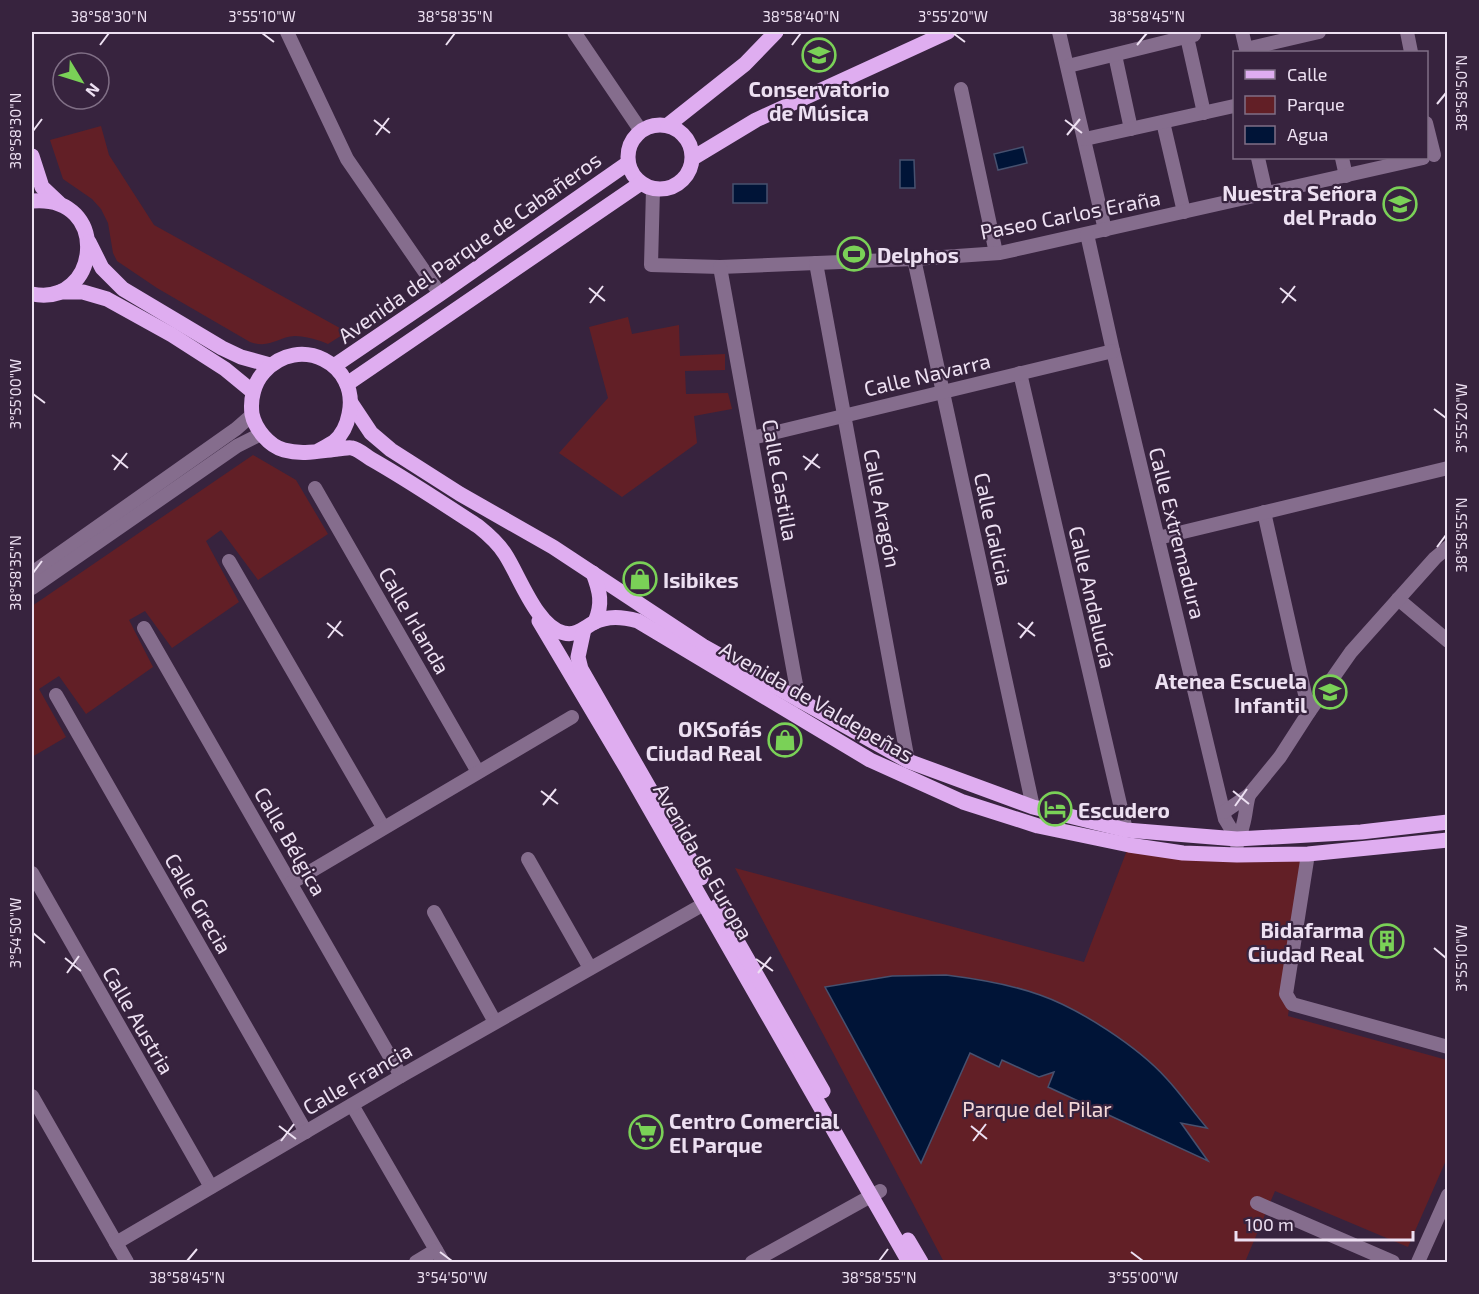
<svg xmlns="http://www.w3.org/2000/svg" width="1479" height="1294" viewBox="0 0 1479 1294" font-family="'Exo 2',sans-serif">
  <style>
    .green { fill: #621f26 }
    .water { fill: #001437; stroke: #47516f; stroke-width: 1.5 }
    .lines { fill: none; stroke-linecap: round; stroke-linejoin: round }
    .minor { stroke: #856d8d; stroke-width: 14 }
    .major { stroke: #dfadf0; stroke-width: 15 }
    .ticks { fill: none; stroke: #ede0f2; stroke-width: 2 }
    .labels { text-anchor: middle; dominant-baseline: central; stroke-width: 4.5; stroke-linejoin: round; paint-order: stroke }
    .poi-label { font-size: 21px; font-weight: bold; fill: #ede0f2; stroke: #37233e; text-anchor: end }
    .street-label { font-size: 21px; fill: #ede0f2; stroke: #37233e }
    .park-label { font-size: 21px; fill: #f5d9d9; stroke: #37233e }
    .neatline { fill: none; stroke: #ede0f2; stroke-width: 2 }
    .ticks-label { font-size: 15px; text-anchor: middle; fill: #ede0f2 }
  </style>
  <rect width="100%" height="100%" fill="#37233e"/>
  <g class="green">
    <path d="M101 126 109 155 154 225 347 332 328 344C319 340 305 336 295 336 277 337 270 349 250 342L157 288 117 261 113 253 108 223 101 209 92 199 63 179 50 140Z"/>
    <polygon points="628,317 632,334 679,325 680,356 725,354 725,370 685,371 686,394 728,393 732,409 694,416 697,443 622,497 559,453 608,398 589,327"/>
    <polygon points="253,455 296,480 328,534 258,580 221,530 206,541 239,602 172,648 145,611 129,620 153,667 86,714 59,676 39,689 66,737 32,757 32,606"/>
    <polygon points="1129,845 1308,854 1288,1016 1447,1060 1447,1158 1408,1247 1275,1191 1245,1262 944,1262 735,868 1084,962"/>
  </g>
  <g class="water">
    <polygon points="1023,147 1027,163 998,170 994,154"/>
    <polygon points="900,160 914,160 915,188 900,188"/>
    <rect x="733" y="184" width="34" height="19"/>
    <path d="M946 975C978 979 1010 984 1040 995 1080 1009 1138 1047 1166 1078 1181 1094 1193 1112 1207 1128L1181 1123 1208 1161 1048 1087 1054 1072 1039 1077 1002 1060 999 1067 970 1053 921 1163 825 987 892 976Z"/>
  </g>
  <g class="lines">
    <g class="minor">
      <polyline points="287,32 347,159 440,294"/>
      <polyline points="574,32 641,131"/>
      <polyline points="1059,32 1105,230"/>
      <polyline points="1242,32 1246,49 1319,32"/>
      <polyline points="1407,32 1411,52"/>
      <polyline points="1187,37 1204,113"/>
      <polyline points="1115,55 1131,129"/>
      <polyline points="1068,66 1194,35 1193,32"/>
      <polyline points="961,89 996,253"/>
      <polyline points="1163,122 1184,212"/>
      <polyline points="1426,123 1434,155"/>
      <polyline points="1085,139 1234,106"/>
      <polyline points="1258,158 1266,193"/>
      <polyline points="1342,158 1346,176"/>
      <polyline points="653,189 651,265 720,267 914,259 1000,253 1423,158"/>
      <polyline points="1087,234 1113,351 1225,819 1237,839"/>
      <polyline points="914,259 1033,807"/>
      <polyline points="816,263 908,761"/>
      <polyline points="720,267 799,701"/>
      <polyline points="1020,373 1126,830"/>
      <polyline points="752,438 1113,351"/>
      <polyline points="315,488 478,772"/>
      <polyline points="1264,512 1309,712"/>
      <polyline points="1158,538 1448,468"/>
      <polyline points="229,561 383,827"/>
      <polyline points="32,573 236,429 252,415"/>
      <polyline points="32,588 237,446 261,434"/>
      <polyline points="1398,599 1448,641"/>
      <polyline points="144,628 401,1076"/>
      <polyline points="56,695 306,1132"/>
      <polyline points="1224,812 1249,795 1280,757 1309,712 1351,652 1435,558 1448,547"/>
      <path d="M1237 845C1237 837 1242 832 1243 825 1246 815 1246 805 1249 795"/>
      <polyline points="1308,854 1286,994 1292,1004 1448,1047"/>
      <polyline points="528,859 590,968"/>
      <polyline points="32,873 211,1187"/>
      <polyline points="291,883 572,717"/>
      <polyline points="434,912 495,1022"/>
      <polyline points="32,1096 127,1262"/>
      <polyline points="352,1105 443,1262"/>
      <polyline points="1257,1203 1393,1262"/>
      <polyline points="116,1243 401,1076 704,904"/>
      <polyline points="416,1262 436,1250"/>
      <polyline points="752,1262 880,1191"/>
      <polyline points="1418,1262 1448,1195"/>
    </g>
    <g class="major">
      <circle cx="660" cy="157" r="32"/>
      <polyline points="668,125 745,64 776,32"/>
      <polyline points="32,156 42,187 59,203"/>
      <polyline points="693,158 756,120 948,32"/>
      <path d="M32 201C112 194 100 308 32 294"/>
      <polyline points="89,242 102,268 123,289 222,348 241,357 270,365"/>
      <polyline points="60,292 83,292 107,299 172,335 225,369 253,392"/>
      <polyline points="334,366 440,294 628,163"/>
      <polyline points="347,384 641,183"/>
      <polyline points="351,403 371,433 391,450 460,494 553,547 703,646 908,761 1033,807 1126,830 1237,839 1361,832 1448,822"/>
      <path d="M318 451C323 448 329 445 334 442 342 435 347 425 349 414 360 364 299 333 264 372 254 383 250 399 252 414 255 429 269 446 284 450 302 455 319 451 338 449 342 449 348 447 352 448 358 449 366 456 371 459 408 480 444 504 479 527 489 535 498 543 505 554 519 575 537 628 564 633 576 636 584 628 593 623 608 615 623 617 638 621L870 760 963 802 1038 826 1129 845 1183 853 1237 855 1308 854 1448 840"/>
      <path d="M593 573C600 591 603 604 595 622"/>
      <polyline points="539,621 627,769 909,1262"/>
      <polyline points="584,629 578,657 581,669 701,878"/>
      <polyline points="717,906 823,1091"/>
      <polyline points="908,1240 921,1262"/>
    </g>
  </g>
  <path class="ticks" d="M262 33 274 42M953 33 965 42M100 45 109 33M446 45 455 33M792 45 801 33M1137 45 1147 33M1437 104 1446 93M374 120 390 133M1065 120 1082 133M33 131 42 119M376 135 389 118M1067 135 1080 119M589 288 605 301M1280 288 1296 301M590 303 603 286M1282 303 1295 286M33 394 45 403M1434 409 1446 418M112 455 128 468M803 456 820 468M114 470 127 453M805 470 818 454M1437 547 1446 535M33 573 42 561M327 623 343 636M1018 623 1035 636M328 638 341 621M1020 638 1033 622M541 791 558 804M1233 791 1249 804M543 805 556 789M1235 806 1247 789M33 933 45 943M1434 948 1446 958M65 958 81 971M756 959 773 971M67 973 79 956M758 973 771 957M279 1126 296 1139M971 1126 987 1139M281 1141 294 1124M973 1141 986 1124M440 1252 452 1261M1131 1252 1143 1261M187 1261 197 1249M879 1261 888 1249"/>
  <defs>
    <g id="university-ring" transform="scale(1.725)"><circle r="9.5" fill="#37233e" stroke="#7ad157" stroke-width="1.5"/><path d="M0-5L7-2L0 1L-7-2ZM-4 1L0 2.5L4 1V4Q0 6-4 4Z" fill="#7ad157"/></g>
    <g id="school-ring" transform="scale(1.725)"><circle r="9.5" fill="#37233e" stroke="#7ad157" stroke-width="1.5"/><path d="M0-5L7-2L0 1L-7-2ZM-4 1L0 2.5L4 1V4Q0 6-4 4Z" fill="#7ad157"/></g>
    <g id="stadium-ring" transform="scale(1.725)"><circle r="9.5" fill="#37233e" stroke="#7ad157" stroke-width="1.5"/><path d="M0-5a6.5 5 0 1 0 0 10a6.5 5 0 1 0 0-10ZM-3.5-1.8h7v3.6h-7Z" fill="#7ad157"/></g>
    <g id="shop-ring" transform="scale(1.725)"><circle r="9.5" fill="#37233e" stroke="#7ad157" stroke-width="1.5"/><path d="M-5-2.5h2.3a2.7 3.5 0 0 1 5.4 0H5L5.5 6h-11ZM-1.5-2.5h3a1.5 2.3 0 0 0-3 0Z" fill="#7ad157"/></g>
    <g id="hotel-ring" transform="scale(1.725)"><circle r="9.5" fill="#37233e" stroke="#7ad157" stroke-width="1.5"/><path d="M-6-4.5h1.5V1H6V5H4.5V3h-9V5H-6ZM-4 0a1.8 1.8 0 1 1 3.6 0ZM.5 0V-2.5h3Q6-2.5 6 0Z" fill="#7ad157"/></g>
    <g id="building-ring" transform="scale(1.725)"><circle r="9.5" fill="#37233e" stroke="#7ad157" stroke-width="1.5"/><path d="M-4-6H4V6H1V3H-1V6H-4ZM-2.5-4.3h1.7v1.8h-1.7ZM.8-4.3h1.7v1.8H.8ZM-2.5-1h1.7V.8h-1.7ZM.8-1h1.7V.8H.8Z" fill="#7ad157"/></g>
    <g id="supermarket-ring" transform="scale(1.725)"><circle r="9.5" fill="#37233e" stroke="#7ad157" stroke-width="1.5"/><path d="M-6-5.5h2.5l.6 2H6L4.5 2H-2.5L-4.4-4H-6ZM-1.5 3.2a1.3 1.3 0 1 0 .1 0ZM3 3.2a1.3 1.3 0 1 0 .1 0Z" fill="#7ad157"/></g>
  </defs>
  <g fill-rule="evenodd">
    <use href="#university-ring" x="819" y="55"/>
    <use href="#school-ring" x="1400" y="204"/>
    <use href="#stadium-ring" x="854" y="254"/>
    <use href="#shop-ring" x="640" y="579"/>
    <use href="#school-ring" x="1330" y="692"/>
    <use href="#shop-ring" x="785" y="740"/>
    <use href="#hotel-ring" x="1055" y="809"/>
    <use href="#building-ring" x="1387" y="941"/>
    <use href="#supermarket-ring" x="646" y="1132"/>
  </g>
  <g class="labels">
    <g class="poi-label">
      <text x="819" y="88" text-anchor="middle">Conservatorio<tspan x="819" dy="24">de Música</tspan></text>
      <text x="1377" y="192">Nuestra Señora<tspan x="1377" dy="24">del Prado</tspan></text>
      <text x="877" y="254" text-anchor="start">Delphos</text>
      <text x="663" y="579" text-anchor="start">Isibikes</text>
      <text x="1307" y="680">Atenea Escuela<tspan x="1307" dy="24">Infantil</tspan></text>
      <text x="762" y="728">OKSofás<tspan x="762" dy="24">Ciudad Real</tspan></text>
      <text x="1078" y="809" text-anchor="start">Escudero</text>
      <text x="1364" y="929">Bidafarma<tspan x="1364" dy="24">Ciudad Real</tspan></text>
      <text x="669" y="1120" text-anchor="start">Centro Comercial<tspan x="669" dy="24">El Parque</tspan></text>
    </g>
    <g class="street-label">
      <text transform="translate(1070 214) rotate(-11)">Paseo Carlos Eraña</text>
      <text transform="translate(469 247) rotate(-35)">Avenida del Parque de Cabañeros</text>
      <text transform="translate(927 374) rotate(-13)">Calle Navarra</text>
      <text transform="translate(781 480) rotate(80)">Calle Castilla</text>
      <text transform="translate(883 508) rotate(79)">Calle Aragón</text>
      <text transform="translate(994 529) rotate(78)">Calle Galicia</text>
      <text transform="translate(1178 533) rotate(76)">Calle Extremadura</text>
      <text transform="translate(1093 597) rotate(77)">Calle Andalucía</text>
      <text transform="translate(415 620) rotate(60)">Calle Irlanda</text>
      <text transform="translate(817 701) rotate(30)">Avenida de Valdepeñas</text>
      <text transform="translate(291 841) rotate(60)">Calle Bélgica</text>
      <text transform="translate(704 861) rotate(60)">Avenida de Europa</text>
      <text transform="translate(199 903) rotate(60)">Calle Grecia</text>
      <text transform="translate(139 1020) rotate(60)">Calle Austria</text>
      <text transform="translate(357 1078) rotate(-30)">Calle Francia</text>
    </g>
    <g class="park-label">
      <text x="1037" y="1108">Parque del Pilar</text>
    </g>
  </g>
  <rect width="1479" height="1294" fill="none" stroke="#37233e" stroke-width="66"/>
  <rect x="1233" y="51" width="195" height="108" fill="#37233e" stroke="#806f86" stroke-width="1.5"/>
  <rect x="1245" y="70" width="30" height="9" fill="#dfadf0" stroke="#806f86" stroke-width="1.5"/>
  <text x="1287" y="81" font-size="18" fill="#ede0f2">Calle</text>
  <rect x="1245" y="96" width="30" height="18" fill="#621f26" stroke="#806f86" stroke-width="1.5"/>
  <text x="1287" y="111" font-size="18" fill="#ede0f2">Parque</text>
  <rect x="1245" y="126" width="30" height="18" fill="#001437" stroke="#806f86" stroke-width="1.5"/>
  <text x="1287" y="141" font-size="18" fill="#ede0f2">Agua</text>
  <g transform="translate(81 81) rotate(128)"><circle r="28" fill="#37233e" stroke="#806f86" stroke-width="1.5"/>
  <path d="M0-4.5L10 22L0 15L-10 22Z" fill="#7ad157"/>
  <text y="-9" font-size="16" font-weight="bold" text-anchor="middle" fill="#ede0f2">N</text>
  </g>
  <path d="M1236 1231v9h177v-9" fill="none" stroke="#ede0f2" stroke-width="3"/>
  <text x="1245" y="1231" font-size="18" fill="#ede0f2" stroke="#37233e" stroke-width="4.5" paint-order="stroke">100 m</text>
  <rect x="33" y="33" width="1413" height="1228" class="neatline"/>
  <g class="ticks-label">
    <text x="109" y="22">38°58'30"N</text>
    <text x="262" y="22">3°55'10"W</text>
    <text x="455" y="22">38°58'35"N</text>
    <text x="801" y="22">38°58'40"N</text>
    <text x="953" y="22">3°55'20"W</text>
    <text x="1147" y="22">38°58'45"N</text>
    <text transform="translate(1462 93) rotate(-90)" y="5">38°58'50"N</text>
    <text transform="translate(16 131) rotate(-90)" y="5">38°58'30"N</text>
    <text transform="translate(16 394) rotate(-90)" y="5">3°55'00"W</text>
    <text transform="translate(1462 418) rotate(-90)" y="5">3°55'20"W</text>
    <text transform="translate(1462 535) rotate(-90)" y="5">38°58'55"N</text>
    <text transform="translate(16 573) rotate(-90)" y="5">38°58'35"N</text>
    <text transform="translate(16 933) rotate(-90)" y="5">3°54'50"W</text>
    <text transform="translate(1462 958) rotate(-90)" y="5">3°55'10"W</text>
    <text x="187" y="1283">38°58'45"N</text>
    <text x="452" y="1283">3°54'50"W</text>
    <text x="879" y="1283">38°58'55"N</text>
    <text x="1143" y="1283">3°55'00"W</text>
  </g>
</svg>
